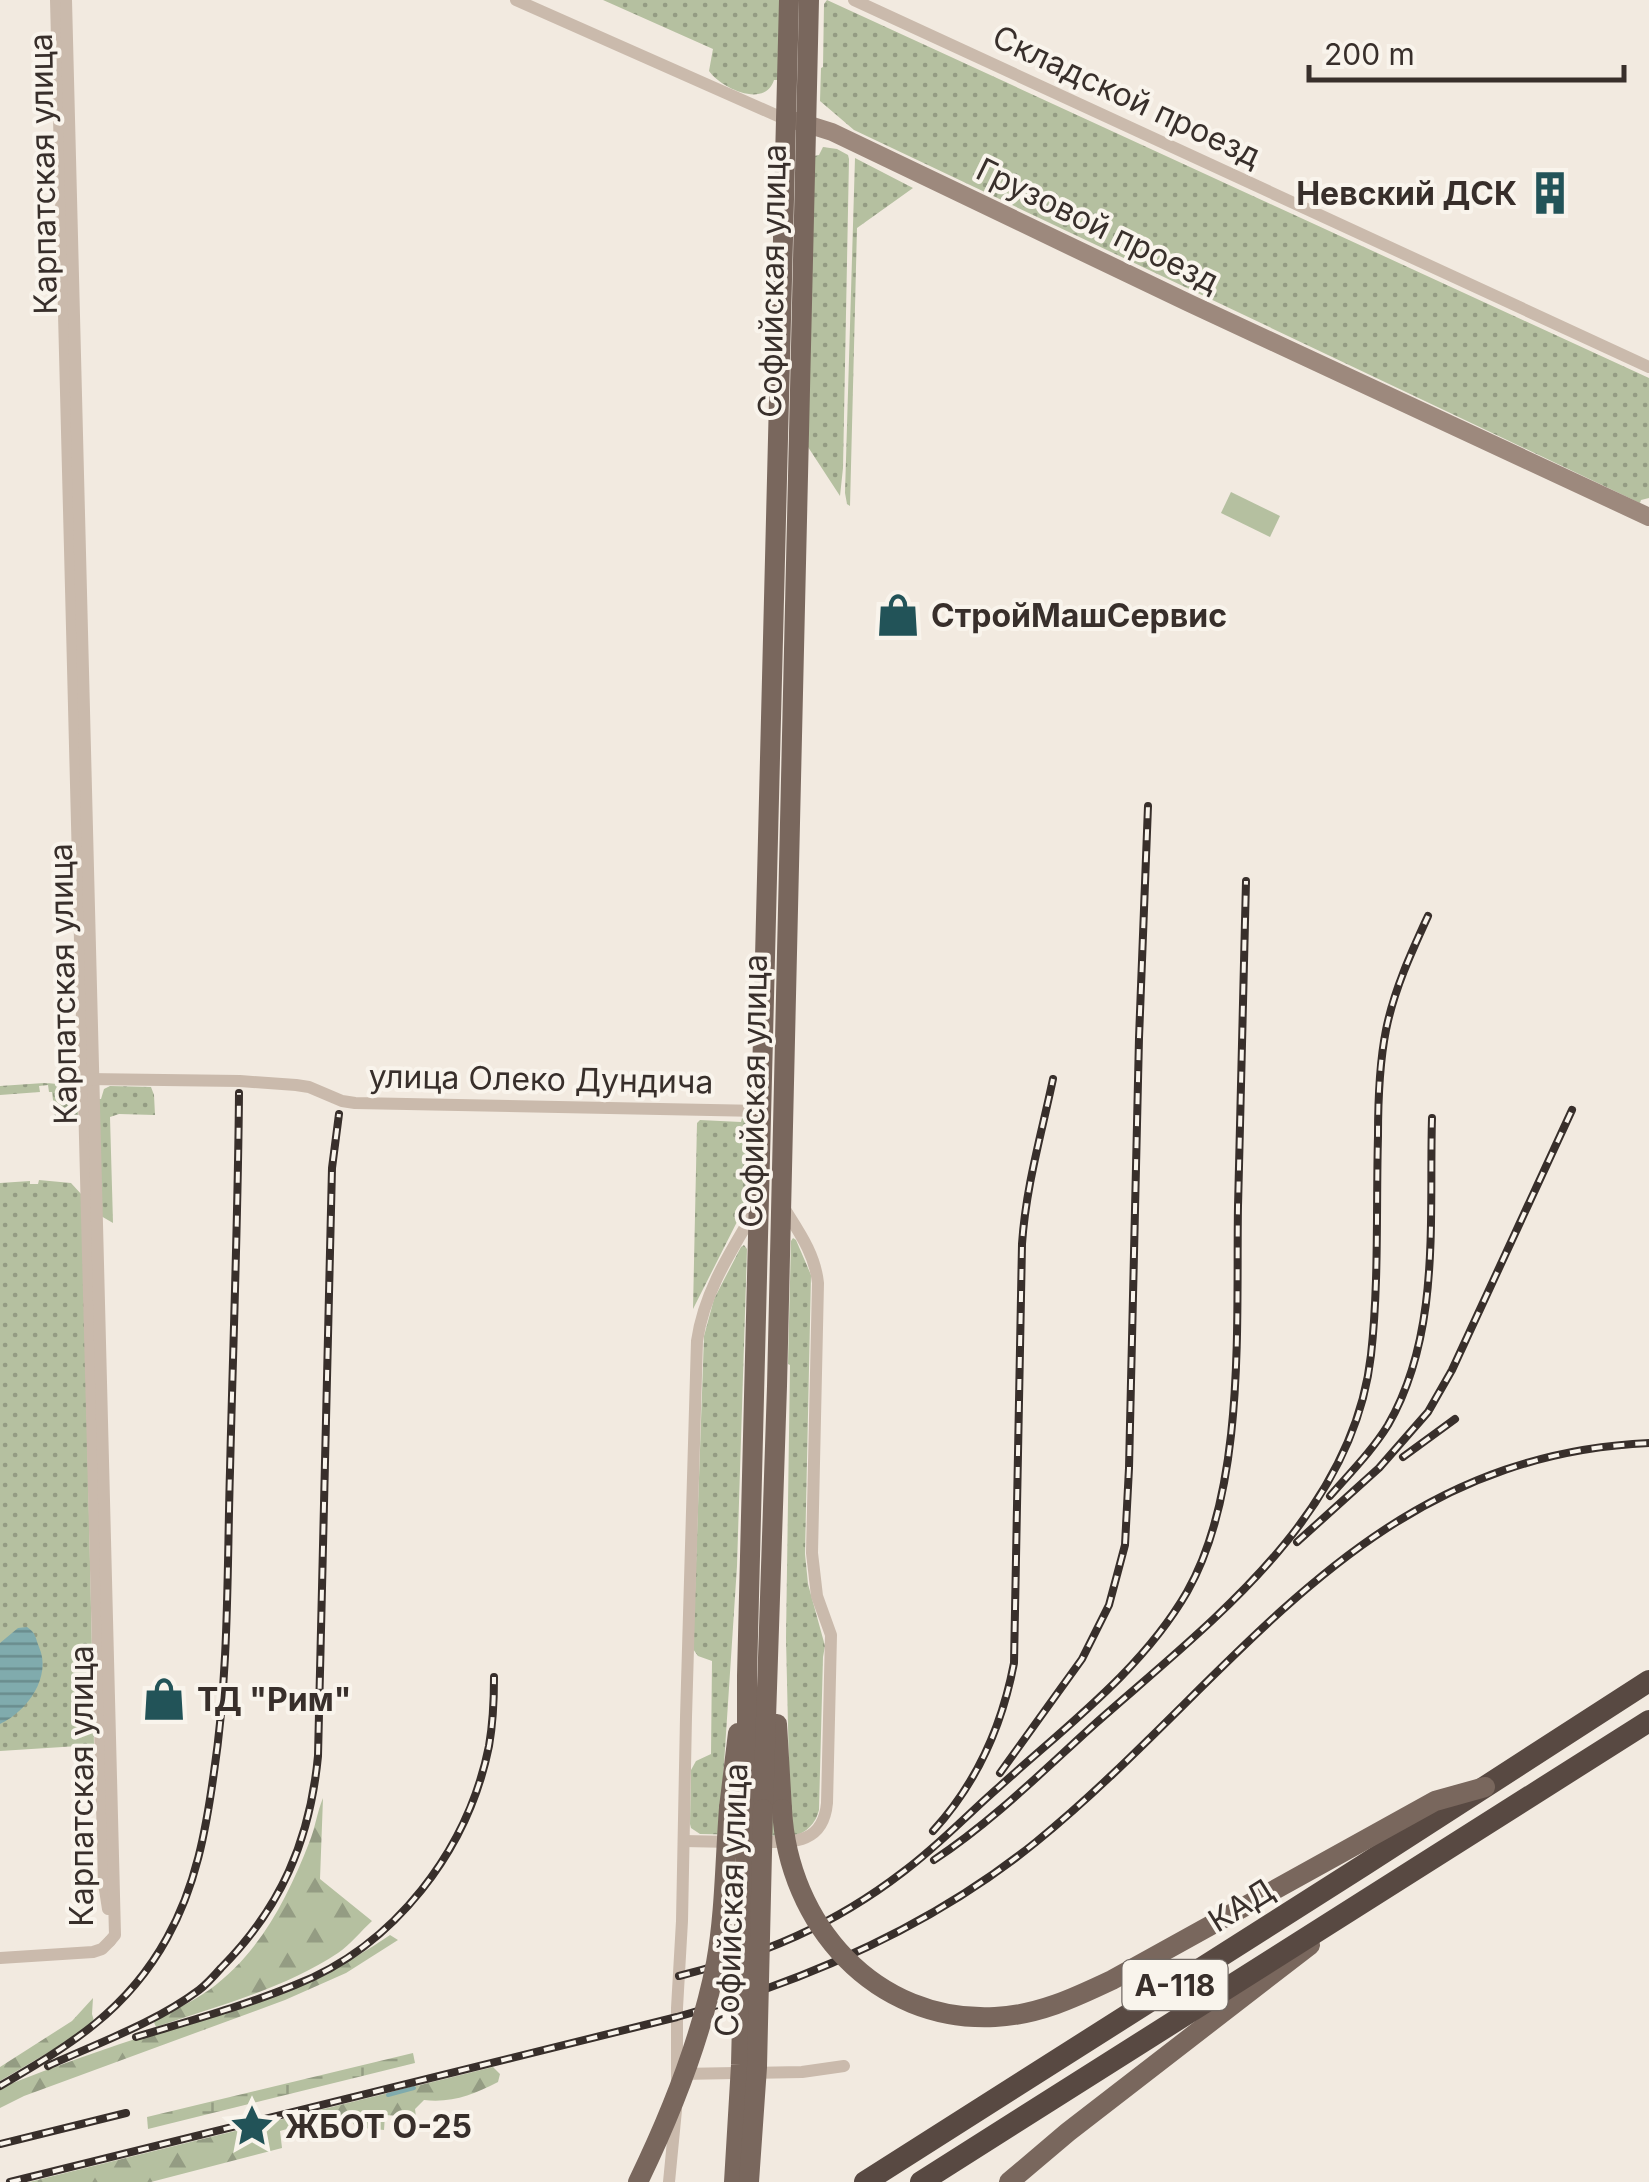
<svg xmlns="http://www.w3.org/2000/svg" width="1649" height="2182" viewBox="0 0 1649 2182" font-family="Inter,sans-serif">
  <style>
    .green { fill: url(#green-dots) }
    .forest { fill: url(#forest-firs) }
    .wetland { fill: url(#wetland-marsh) }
    .pitch { fill: #b5c0a0 }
    .water { fill: url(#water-rules) }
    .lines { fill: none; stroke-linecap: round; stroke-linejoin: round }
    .stream { stroke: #80abad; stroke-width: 4 }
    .street { stroke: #cabaac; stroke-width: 12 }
    .secondary { stroke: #9d897d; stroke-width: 18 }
    .primary { stroke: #79675d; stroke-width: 20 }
    .highway { stroke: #584942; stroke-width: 22 }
    .rail-casing { stroke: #382f2b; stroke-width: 8 }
    .rail { stroke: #f9f4ec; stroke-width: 4; stroke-dasharray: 11; stroke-linecap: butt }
    .primary-bridge { stroke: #79675d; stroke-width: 20 }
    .labels { text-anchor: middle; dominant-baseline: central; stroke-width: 8; stroke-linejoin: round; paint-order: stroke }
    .shield { fill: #f9f4ec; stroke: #726a65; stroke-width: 2.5 }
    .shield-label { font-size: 30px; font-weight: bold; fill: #382f2b }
    .street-label { font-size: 32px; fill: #382f2b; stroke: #f9f4ec }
    .poi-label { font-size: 32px; font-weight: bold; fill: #382f2b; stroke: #f9f4ec; text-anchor: start }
  </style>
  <defs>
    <pattern id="green-dots" width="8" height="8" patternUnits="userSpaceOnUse" patternTransform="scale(2.5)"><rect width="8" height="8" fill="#b5c0a0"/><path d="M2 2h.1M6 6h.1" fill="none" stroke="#949c83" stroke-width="1.8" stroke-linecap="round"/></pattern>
    <pattern id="forest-firs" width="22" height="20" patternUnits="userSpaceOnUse" patternTransform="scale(2.5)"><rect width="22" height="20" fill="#b5c0a0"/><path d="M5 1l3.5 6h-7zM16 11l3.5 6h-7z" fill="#949c83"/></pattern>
    <pattern id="wetland-marsh" width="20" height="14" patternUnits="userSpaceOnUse" patternTransform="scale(2.5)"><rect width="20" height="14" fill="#b5c0a0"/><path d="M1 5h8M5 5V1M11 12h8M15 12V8" fill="none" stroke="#949c83"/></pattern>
    <pattern id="water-rules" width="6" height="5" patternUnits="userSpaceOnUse" patternTransform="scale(2.5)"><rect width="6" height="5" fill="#80abad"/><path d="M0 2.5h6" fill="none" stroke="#6a8c8d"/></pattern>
  </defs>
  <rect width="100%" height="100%" fill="#f2eae0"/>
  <g class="green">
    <path d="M603 0H780L778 80H774C765 109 721 88 709 71L713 49Z"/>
    <polygon points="827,0 1649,378 1649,498 1641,500 1640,503 854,130 820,101 821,68 823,67 824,4"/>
    <polygon points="823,147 837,149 848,155 849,159 843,468 840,496 808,447 814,156 819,155"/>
    <polygon points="855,158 913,188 857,228 850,506 847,504 845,493"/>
    <path d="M44 1083C58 1084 75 1084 76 1101H79L78 1116 74 1121 65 1122 55 1116 52 1092H49L48 1085 39 1086 40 1092 0 1095V1086Z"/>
    <polygon points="110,1086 151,1087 154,1095 155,1115 119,1114 110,1117 113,1223 101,1216 98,1099 101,1099 104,1089"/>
    <polygon points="742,1118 746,1120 748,1125 745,1206 693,1309 697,1123 700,1120 741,1122"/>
    <polygon points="39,1180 71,1183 82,1195 94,1745 0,1751 0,1183 30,1181 30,1184 38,1184"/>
    <path d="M793 1238 796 1240 811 1275 805 1554 808 1584 825 1646 823 1657 819 1810C816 1823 806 1833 794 1836L700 1834 691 1828 690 1824 691 1770 696 1761 711 1754 712 1661 698 1656 693 1649 704 1336 714 1299 741 1247 744 1245 747 1249 737 1566 721 1810 790 1813 786 1638 790 1365 788 1364 791 1241Z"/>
  </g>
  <g class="forest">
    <path d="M323 1798 320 1879 372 1921C361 1931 350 1945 338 1953 284 1989 217 2006 156 2027L153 2020C172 2011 192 2002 209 1990 259 1954 287 1899 309 1843 315 1829 317 1812 323 1798Z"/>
    <path d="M390 1935 398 1940 346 1973 285 2000 24 2096 0 2108V2089L5 2086C60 2064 116 2045 172 2027 249 2003 323 1982 390 1935Z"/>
    <polygon points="93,1998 92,2014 94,2021 81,2033 0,2081 0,2067 72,2021"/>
    <path d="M493 2067 500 2074 498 2082C473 2095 452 2103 424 2100L415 2109 416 2117 385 2115 384 2130 355 2127 352 2121 321 2126 319 2120 280 2131 282 2148 151 2182H29Z"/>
  </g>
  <polygon class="wetland" points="413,2053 415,2063 148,2129 147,2117"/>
  <polygon class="pitch" points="1231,492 1280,516 1270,537 1221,513"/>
  <path class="water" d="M27 1627C36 1633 35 1637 39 1647 52 1676 28 1711 0 1724V1643L18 1628Z"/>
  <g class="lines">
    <polyline class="stream" points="388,2095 414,2088"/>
    <g class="street">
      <polyline points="56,0 104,1883 108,1909"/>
      <polyline points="66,0 115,1935 110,1941"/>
      <polyline points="516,0 787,120"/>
      <polyline points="854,0 1649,367"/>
      <polyline points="87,1079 240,1081 296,1085 309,1087 342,1101 355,1103 761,1111"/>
      <polyline points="684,1841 732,1842"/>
      <path d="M757 1842C790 1842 823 1846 827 1803L831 1635 817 1596 812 1553 818 1283C815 1254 799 1232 784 1208"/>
      <polyline points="0,1958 93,1952 102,1949 110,1941"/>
      <polyline points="680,2074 802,2072 844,2066"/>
      <path d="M677 2080V2008L682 1921 686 1717 697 1341C704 1292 731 1251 756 1209"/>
      <polyline points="669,2182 676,2110"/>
    </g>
    <polyline class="secondary" points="797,121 832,132 1189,303 1649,517"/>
    <g class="primary">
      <polyline points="777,1724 782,1809"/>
      <polyline points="729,1808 738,1733"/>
      <polyline points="747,1809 747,1676 789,0"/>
      <polyline points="763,1809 777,1386 809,0"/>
      <polyline points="1009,2182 1068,2132 1310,1945"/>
    </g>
    <g class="highway">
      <polyline points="865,2182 1364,1865 1649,1681"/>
      <polyline points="921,2182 1649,1721"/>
    </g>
    <g class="rail-casing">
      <g id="rail">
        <polyline points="1403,1457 1455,1419"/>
        <path d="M1330 1496C1350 1473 1372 1451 1388 1425 1441 1333 1429 1220 1432 1118"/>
        <polyline points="1297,1542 1379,1468 1428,1412 1452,1370 1572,1110"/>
        <polyline points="1000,1773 1082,1659 1109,1605 1125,1545 1129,1468 1139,1038 1148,806"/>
        <path d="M933 1831C977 1783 1002 1726 1014 1663L1022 1244C1026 1186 1041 1136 1053 1079"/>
        <path d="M934 1860C993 1821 1044 1770 1096 1723 1209 1623 1353 1517 1371 1355 1379 1283 1376 1208 1378 1136 1378 1100 1379 1065 1386 1030 1394 990 1411 953 1428 916"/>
        <path d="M679 1976C763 1955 834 1925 903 1872 937 1847 967 1815 999 1787 1065 1727 1142 1670 1187 1592 1246 1488 1236 1323 1238 1206 1241 1098 1243 990 1246 881"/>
        <path d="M136 2037C189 2021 244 2006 295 1985 395 1946 468 1850 489 1746 493 1723 494 1700 494 1677"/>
        <path d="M48 2066C98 2043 155 2023 199 1990 207 1984 214 1976 221 1968 281 1908 310 1840 318 1756L332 1168 339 1114"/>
        <path d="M0 2086C70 2045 127 2011 167 1938 196 1886 206 1830 214 1772 229 1672 227 1571 230 1471 233 1345 238 1219 239 1093"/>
        <polyline points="0,2144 126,2113"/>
        <path d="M10 2182 677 2017C806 1981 931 1927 1036 1842 1237 1678 1361 1456 1649 1443"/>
      </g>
    </g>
    <use href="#rail" class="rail"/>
    <g class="primary-bridge">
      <path d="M782 1809C788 1924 875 2023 995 2017 1038 2015 1074 1998 1112 1980L1435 1801 1485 1787"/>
      <path d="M638 2182C672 2112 701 2039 716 1963 725 1912 725 1859 729 1808"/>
      <polyline points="734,2182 741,2065 747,1809"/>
      <polyline points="749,2182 757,2067 763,1809"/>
    </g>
  </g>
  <defs>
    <g id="building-bare" transform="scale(3.45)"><path d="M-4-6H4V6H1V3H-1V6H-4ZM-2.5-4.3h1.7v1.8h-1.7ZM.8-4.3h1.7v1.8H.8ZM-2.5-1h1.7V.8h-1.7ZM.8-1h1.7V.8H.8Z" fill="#225358" stroke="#f9f4ec" stroke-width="2.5" paint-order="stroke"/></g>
    <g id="shop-bare" transform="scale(3.45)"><path d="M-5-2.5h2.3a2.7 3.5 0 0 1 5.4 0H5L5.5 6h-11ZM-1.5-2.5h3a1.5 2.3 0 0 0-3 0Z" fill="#225358" stroke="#f9f4ec" stroke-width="2.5" paint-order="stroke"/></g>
    <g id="sight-bare" transform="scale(3.45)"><path d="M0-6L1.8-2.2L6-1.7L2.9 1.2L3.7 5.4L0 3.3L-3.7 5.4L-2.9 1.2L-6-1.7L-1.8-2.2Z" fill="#225358" stroke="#f9f4ec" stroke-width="2.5" paint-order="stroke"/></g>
  </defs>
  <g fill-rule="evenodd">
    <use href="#building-bare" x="1550" y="193"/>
    <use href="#shop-bare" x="898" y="615"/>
    <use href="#shop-bare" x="164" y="1699"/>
    <use href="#sight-bare" x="252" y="2126"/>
  </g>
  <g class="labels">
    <rect class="shield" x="1122.5" y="1960" width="105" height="50" rx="8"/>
    <g class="shield-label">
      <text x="1175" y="1985">А-118</text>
    </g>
    <g class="street-label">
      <text transform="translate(1127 96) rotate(25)">Складской проезд</text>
      <text transform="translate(43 174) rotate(-91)">Карпатская улица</text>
      <text transform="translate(1098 225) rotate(26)">Грузовой проезд</text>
      <text transform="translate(772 281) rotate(-89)">Софийская улица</text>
      <text transform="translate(63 984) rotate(-91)">Карпатская улица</text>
      <text transform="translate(541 1079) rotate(1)">улица Олеко Дундича</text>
      <text transform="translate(753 1091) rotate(-89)">Софийская улица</text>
      <text transform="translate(81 1786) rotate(-90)">Карпатская улица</text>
      <text transform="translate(731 1900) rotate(-88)">Софийская улица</text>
      <text transform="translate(1241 1905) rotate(-32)">КАД</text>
    </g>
    <g class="poi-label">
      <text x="1517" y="193" text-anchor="end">Невский ДСК</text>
      <text x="931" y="615">СтройМашСервис</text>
      <text x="197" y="1699">ТД "Рим"</text>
      <text x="285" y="2126">ЖБОТ О-25</text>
    </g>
  </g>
  <path d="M1309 65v15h315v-15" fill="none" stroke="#382f2b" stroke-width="5"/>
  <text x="1324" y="65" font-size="30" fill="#382f2b" stroke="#f9f4ec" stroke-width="8" paint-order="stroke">200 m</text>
</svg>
